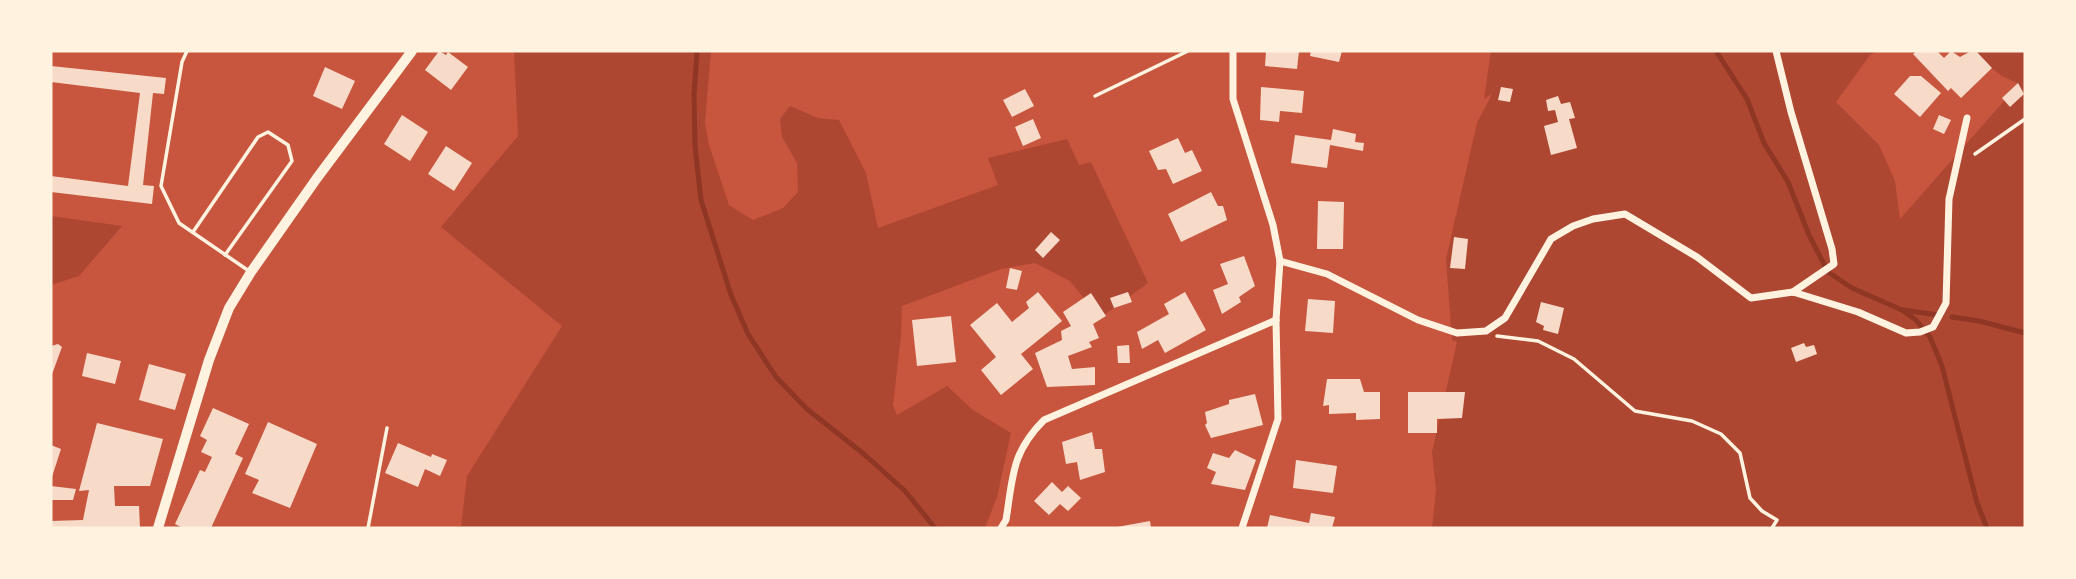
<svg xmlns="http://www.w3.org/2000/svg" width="2076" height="579" viewBox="0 0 2076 579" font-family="'Source Sans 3',sans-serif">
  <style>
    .green { fill: #ae4732 }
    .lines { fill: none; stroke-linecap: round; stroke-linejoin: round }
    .stream { stroke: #8f3625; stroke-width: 5 }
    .building { fill: #f7dbc8 }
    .path { stroke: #fff3e0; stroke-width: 3.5 }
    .service { stroke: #fff3e0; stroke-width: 3.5 }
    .minor { stroke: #fff3e0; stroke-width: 7 }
    .tertiary { stroke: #fff3e0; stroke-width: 10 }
  </style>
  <rect width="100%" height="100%" fill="#c8553d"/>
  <g class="green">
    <polygon points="514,51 711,51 705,123 709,145 729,205 753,220 783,208 798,192 797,163 782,137 780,119 790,106 818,118 839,120 866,173 878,228 998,185 988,158 1067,139 1079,165 1091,162 1148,283 1100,318 1070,281 1035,263 1001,269 902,306 901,336 893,405 897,415 947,386 973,410 1011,433 997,497 985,528 457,528 457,526 461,527 467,476 562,326 441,227 518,136"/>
    <polygon points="1491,51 1877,51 1870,55 1836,102 1879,145 1895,181 1900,219 2019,84 2002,76 1968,51 2025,51 2025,528 1432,528 1436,490 1432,452 1457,342 1452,340 1446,259 1477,123 1492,94 1484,99"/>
    <polygon points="51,216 122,226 79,276 51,285"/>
  </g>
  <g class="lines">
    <g class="stream">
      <polyline points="697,51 694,95 695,146 701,200 731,295 748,334 776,377 807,409 865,455 905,491 935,528"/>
      <polyline points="1716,51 1747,99 1764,143 1788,182 1809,235 1828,272 1852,288 1902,310 1916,320 1930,337 1942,366 1977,503 1987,528"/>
      <polyline points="1903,310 1938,315"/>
      <polyline points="1952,317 1979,321 2025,333"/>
    </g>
  </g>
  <g class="building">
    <polygon points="439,51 446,55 448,52 468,67 451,90 425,70"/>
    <polygon points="1266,51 1299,51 1297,69 1265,66"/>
    <polygon points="1311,51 1342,51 1339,62 1310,56"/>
    <polygon points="1917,51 1937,51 1944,58 1951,51 1960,57 1971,51 1976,51 1992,68 1961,98 1951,88 1948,91 1913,54"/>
    <polygon points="51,66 166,78 164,94 153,93 143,185 154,186 152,204 51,192 51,176 128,186 140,93 51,82"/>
    <polygon points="325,67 355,81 342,109 313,96"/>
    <polygon points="1910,76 1921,76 1941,93 1920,117 1894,94"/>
    <polygon points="2018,83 2024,94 2010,107 2002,98"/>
    <polygon points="1261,87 1304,91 1302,113 1280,111 1279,122 1260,120"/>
    <polygon points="1501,87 1513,89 1510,102 1498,100"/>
    <polygon points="1025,89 1034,106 1012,117 1003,100"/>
    <polygon points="1558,96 1561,104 1570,102 1575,118 1569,119 1577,148 1551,155 1544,126 1558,122 1555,110 1548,111 1546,100"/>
    <polygon points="402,115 428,132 410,161 384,144"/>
    <polygon points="1939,115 1951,120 1944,134 1933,129"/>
    <polygon points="1033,119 1041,138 1023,146 1015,127"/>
    <polygon points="1333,129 1356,134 1355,142 1364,143 1363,151 1330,145 1327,168 1291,163 1295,135 1331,140"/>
    <polygon points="1178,138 1185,153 1192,150 1202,171 1173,184 1166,169 1158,170 1149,151"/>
    <polygon points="446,146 472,163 454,191 428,174"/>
    <polygon points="1211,192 1218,206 1223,206 1227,220 1181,242 1168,214"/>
    <polygon points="1318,201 1344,202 1343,249 1317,249"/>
    <polygon points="1051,232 1060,240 1043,258 1035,250"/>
    <polygon points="1454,237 1468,239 1465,269 1450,268"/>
    <polygon points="1244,256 1255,286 1239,297 1241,302 1222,314 1213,290 1228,284 1220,264"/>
    <polygon points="1010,268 1022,271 1017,290 1006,288"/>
    <polygon points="1038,292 1062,321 1021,354 1033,369 1001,395 981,370 996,357 970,325 997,303 1012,322 1029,308 1026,302"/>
    <polygon points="1128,292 1132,302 1114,308 1110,298"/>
    <polygon points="1185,292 1206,330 1165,353 1158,340 1142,349 1137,332 1169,314 1164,304"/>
    <polygon points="1091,293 1106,316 1093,324 1099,338 1089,342 1092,347 1068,356 1072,369 1095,367 1095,385 1047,387 1035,353 1062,340 1061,331 1071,326 1063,312"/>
    <polygon points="1308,299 1335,301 1333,333 1305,331"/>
    <polygon points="1541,302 1564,308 1558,334 1543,330 1544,326 1536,322"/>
    <polygon points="951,316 956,362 917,366 912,320"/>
    <polygon points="1804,343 1806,347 1814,345 1817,354 1796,362 1791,348"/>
    <polygon points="58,344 62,347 51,377 51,346"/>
    <polygon points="1129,345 1130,363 1118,363 1117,346"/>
    <polygon points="87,353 121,361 115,384 82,376"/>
    <polygon points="149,364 186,374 175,410 139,400"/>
    <polygon points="1327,379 1360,379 1364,392 1380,392 1380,419 1356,420 1356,413 1329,414 1329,405 1323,406"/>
    <polygon points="1408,392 1465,392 1462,418 1437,419 1437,433 1408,433"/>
    <polygon points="1255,394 1263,425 1211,438 1205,425 1207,423 1205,412 1229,404 1229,400"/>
    <polygon points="213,408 249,424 235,454 243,458 211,528 183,528 175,524 200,470 205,472 212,457 201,452 207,440 200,436"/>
    <polygon points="268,422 317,444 290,508 252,493 259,480 245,474"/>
    <polygon points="97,423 163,439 150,486 114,486 115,506 139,506 140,528 51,528 51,521 83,520 89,490 79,491"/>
    <polygon points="1092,432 1095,449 1102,449 1105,472 1080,480 1077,462 1066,464 1062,442"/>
    <polygon points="398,443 431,457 432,454 447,460 440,476 425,469 418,487 385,473"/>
    <polygon points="51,445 61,449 51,480"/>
    <polygon points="1235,450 1256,460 1245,490 1211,484 1216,472 1207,468 1213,453 1229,458"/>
    <polygon points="1296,460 1337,466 1333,493 1293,488"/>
    <polygon points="1052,482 1062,492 1068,486 1081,498 1068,511 1060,504 1049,515 1034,501"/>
    <polygon points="51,486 76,489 73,500 51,500"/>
    <polygon points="1311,513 1335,517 1332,528 1267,528 1270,515 1309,523"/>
    <polygon points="1150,521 1151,528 1118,528 1117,527"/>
  </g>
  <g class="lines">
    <g class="path">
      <polyline points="1975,154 2025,119"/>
      <polyline points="1497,336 1538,341 1574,359 1635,411 1692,421 1721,434 1740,453 1750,498 1762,511 1777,520 1772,528"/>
    </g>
    <g class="service">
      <polyline points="187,51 182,62 161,186 179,223 249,271"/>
      <polyline points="1095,96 1188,51"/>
      <polyline points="193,232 258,137 268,132 288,145 292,161 225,255"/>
      <polyline points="368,528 387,428"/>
    </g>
    <g class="minor">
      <polyline points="1233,51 1233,99 1273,225 1280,261 1276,320 1278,419 1242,528"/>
      <polyline points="1776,51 1791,112 1832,249 1834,264 1793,292"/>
      <polyline points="1280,261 1327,274 1418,320 1457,333 1486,331 1505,318 1551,239 1573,226 1593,219 1625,214 1697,257 1751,298 1793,292 1858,312 1906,333 1920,332 1933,327 1946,303 1949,199 1967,118"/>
      <path d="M1001 528 1006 520C1013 477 1011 453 1044 420L1276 320"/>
    </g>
    <polyline class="tertiary" points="158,528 209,360 229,308 251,272 317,178 412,51"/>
  </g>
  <rect width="2076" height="579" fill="none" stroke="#fff3e0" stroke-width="105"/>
</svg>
